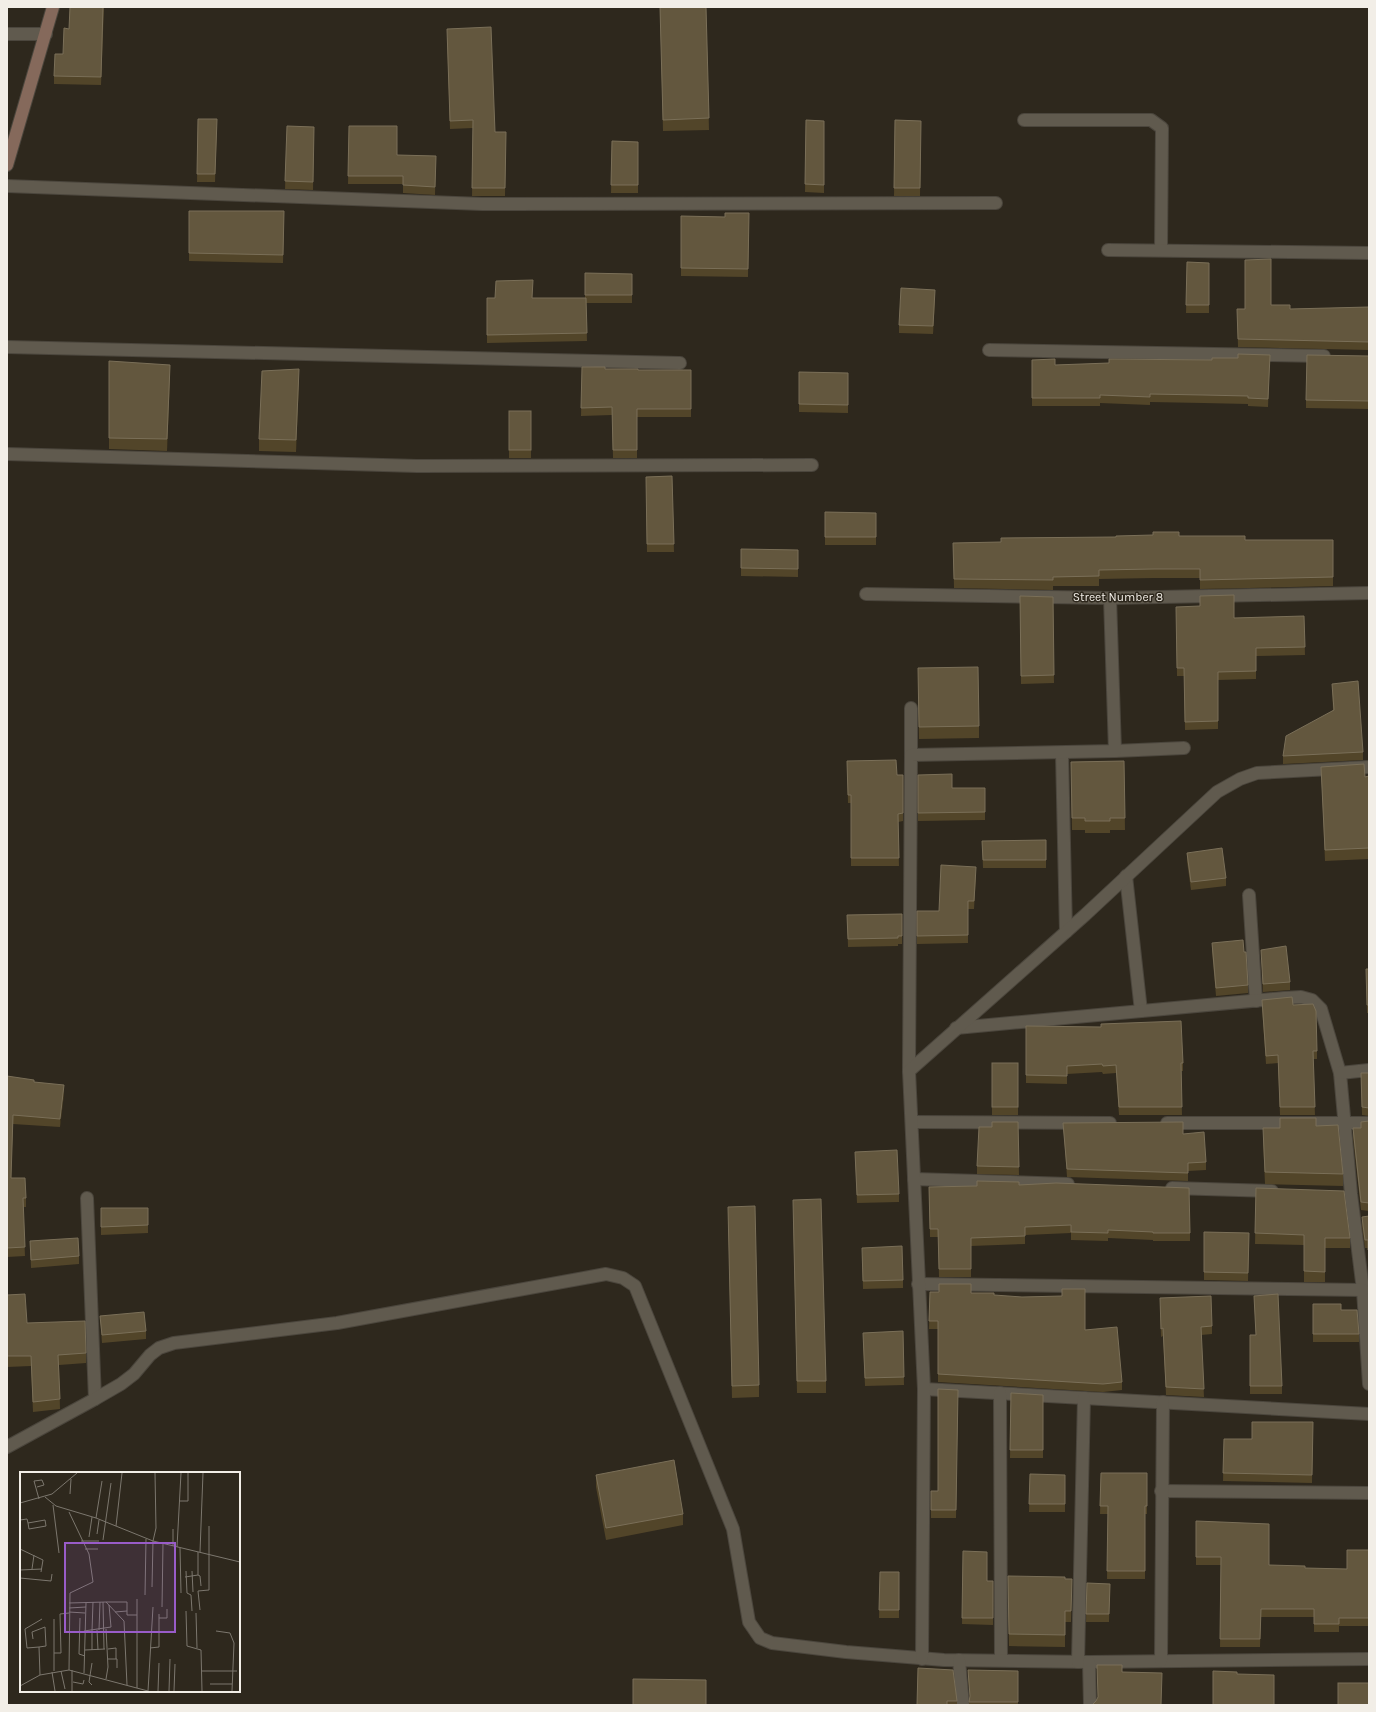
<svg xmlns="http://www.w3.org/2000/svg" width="1376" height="1712" viewBox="0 0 1376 1712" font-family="Karla,sans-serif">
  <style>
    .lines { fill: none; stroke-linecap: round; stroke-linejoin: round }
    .street-casing { stroke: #4b463d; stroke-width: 14 }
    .secondary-casing { stroke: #4b463d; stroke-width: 14 }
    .street { stroke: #605a4e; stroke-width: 12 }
    .secondary { stroke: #85695b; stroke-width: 12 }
    .wall { fill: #524529 }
    .shaded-wall { fill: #3c321c }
    .building { fill: #63573e; stroke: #7a6f58 }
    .labels { text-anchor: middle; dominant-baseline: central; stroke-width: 3; stroke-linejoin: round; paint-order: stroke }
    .street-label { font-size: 12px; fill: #f2eee7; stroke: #2e281d }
    .inset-road { fill: none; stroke: #7c776e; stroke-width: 1 }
    .view { fill: #995cc9; fill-opacity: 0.15; stroke: #995cc9; stroke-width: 2 }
    .inset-edge { fill: none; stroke: #f2eee7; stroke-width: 2 }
  </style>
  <rect width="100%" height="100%" fill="#2e281d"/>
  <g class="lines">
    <g class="street-casing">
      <g id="street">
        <polyline points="7,34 46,34"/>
        <polyline points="1024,120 1151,120 1162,128 1161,250"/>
        <polyline points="7,186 482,204 996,203"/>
        <polyline points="1108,250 1369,253"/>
        <polyline points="7,347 680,363"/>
        <polyline points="989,350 1324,356"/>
        <polyline points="7,454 417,466 812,465"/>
        <polyline points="866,594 1110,598 1369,593"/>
        <polyline points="911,708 911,755"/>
        <polyline points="1115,751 1184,748"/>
        <polyline points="1062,753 1066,932"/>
        <polyline points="1126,876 1141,1011"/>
        <polyline points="1249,895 1256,1001"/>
        <polyline points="956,1028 1284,998 1301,997 1312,1000 1321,1009 1340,1073 1351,1194 1363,1290 1369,1384"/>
        <polyline points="909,1071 911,755 1115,751 1110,598"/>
        <polyline points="1340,1073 1369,1070"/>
        <polyline points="912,1122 1110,1123"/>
        <polyline points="1167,1123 1369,1123"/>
        <polyline points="914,1179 1068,1184"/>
        <polyline points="1172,1188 1272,1191"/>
        <polyline points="87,1198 95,1399"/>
        <polyline points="918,1284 1363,1290"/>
        <polyline points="924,1389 1369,1414"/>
        <polyline points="1000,1393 1001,1660"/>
        <polyline points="7,1447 95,1399 121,1384 134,1374 150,1355 159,1348 174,1343 337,1323 606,1274 623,1278 635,1286 733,1529 749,1622 760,1638 772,1643 846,1652 944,1660 1089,1662 1369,1659"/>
        <polyline points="1161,1491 1369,1493"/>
        <polyline points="922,1659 924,1389 909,1071 1085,915 1217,792 1240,779 1257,773 1369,767"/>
        <polyline points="959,1660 963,1705"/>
        <polyline points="1161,1661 1163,1402"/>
        <polyline points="1078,1662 1084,1398"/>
        <polyline points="1089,1662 1090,1705"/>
      </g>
    </g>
    <g class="secondary-casing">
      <polyline id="secondary" points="7,165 53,7"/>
    </g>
    <use href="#street" class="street"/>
    <use href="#secondary" class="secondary"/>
  </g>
  <g class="wall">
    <polygon points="104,7 101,85 54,84 54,76 63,54 69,29"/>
    <polygon points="660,7 706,7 709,130 663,131"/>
    <polygon points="447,37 495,132 506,132 505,196 472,196 473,128 450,129"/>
    <polygon points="198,119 217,127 215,182 197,182"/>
    <polygon points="806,120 824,121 824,193 805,192"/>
    <polygon points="895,120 921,121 920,196 894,196"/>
    <polygon points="287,126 314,127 313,190 285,189"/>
    <polygon points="349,126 397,155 436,156 435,195 403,193 403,184 348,184"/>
    <polygon points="612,141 638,142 638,193 611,193"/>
    <polygon points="189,211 284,211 283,263 189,261"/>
    <polygon points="749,213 748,277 681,276 681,216 725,217"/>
    <polygon points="1187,262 1209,263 1209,313 1186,313"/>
    <polygon points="585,273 632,274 632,303 586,303 587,341 487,343 487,298 585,298"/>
    <polygon points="935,298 933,334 899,333 899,325"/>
    <polygon points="1271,305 1290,309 1369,307 1369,350 1238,347 1237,309 1245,309"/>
    <polygon points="1270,355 1268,407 1248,406 1248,404 1203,403 1150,402 1150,405 1100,403 1100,406 1032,406 1032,360 1055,365 1212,360 1238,358"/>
    <polygon points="1369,356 1369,409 1306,408 1306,400"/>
    <polygon points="109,361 170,377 167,451 109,449"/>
    <polygon points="582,367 605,369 638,370 691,370 691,417 637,417 637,458 613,458 612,415 581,416"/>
    <polygon points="799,372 848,373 848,413 799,412"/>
    <polygon points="299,380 296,452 259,451 259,439"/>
    <rect x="509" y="411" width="22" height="47"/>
    <polygon points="672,476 674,552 647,552 646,477"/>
    <polygon points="825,512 876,513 876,545 825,545"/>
    <polygon points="1179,536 1245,540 1333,540 1333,586 1200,589 1200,578 1154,578 1099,579 1099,586 1053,586 1053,590 954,588 953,543 1001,542 1116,537"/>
    <polygon points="741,549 798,550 798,577 741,576"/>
    <polygon points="1020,596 1053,597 1054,683 1021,684"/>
    <polygon points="1176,607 1234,618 1304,616 1305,655 1256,656 1256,679 1218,680 1218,729 1185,730 1184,676 1177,676"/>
    <polygon points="918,668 979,726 979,738 919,739"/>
    <polygon points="1332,684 1363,752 1363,760 1283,764 1283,756 1333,710"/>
    <polygon points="847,761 897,775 903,775 903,821 898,822 899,866 851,866 851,803 848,803"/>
    <polygon points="1124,761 1125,830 1110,830 1110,833 1085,833 1085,830 1072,830 1071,762"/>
    <polygon points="1321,767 1365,777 1369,776 1369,859 1325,861"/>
    <polygon points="918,775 952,788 985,788 985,820 918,821"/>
    <polygon points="1046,840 1046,868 983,868 982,841"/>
    <polygon points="1187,853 1226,878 1226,886 1191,890 1187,861"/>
    <polygon points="976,875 974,909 968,909 968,943 917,944 917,911 939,911"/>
    <polygon points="902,914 902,944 898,944 898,946 848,947 847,915"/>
    <polygon points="1212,943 1244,952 1248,985 1248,993 1216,996 1212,951"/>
    <polygon points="1261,950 1290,982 1290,990 1263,992"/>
    <polygon points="1369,969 1369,1013 1367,1013 1366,977"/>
    <polygon points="1262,1000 1293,1005 1317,1051 1317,1059 1313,1059 1315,1115 1280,1115 1278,1063 1266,1064 1262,1008"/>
    <polygon points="1026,1026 1183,1063 1183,1071 1181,1071 1182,1115 1119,1115 1116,1073 1103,1074 1102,1072 1067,1074 1067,1084 1026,1083"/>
    <rect x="992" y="1063" width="26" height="52"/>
    <polygon points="1369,1073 1369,1116 1362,1115 1361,1082"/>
    <polygon points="7,1076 34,1082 64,1094 60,1127 13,1124 11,1178 26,1198 26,1207 23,1207 25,1256 7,1257"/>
    <polygon points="1280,1118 1316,1126 1343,1174 1343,1186 1265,1184 1263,1140 1280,1128"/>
    <polygon points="1369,1121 1369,1211 1361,1210 1353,1137 1353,1128 1361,1128"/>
    <polygon points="1018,1122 1019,1175 977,1174 977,1166 992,1127"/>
    <polygon points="1063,1123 1183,1134 1206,1162 1206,1170 1188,1171 1188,1181 1067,1177"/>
    <polygon points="855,1152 899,1194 899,1202 857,1203"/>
    <polygon points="1019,1185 1190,1233 1190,1241 1153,1241 1153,1240 1108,1238 1108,1241 1071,1240 1071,1233 1025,1235 1025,1244 971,1246 971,1277 939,1277 938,1237 930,1237 929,1187"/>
    <polygon points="1256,1188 1350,1238 1350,1248 1325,1248 1325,1282 1304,1282 1304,1245 1255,1244"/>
    <polygon points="728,1207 759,1385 759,1397 732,1398"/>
    <polygon points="101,1208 148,1208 148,1233 101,1235"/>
    <polygon points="793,1212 826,1381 826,1393 797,1393"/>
    <polygon points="1369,1216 1369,1259 1368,1259 1368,1248 1365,1248 1362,1226 1362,1217"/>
    <polygon points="1204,1232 1249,1233 1248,1281 1204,1280"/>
    <polygon points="30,1241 79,1256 79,1264 31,1268"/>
    <polygon points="862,1256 903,1280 903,1288 863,1289"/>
    <polygon points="930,1292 971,1293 994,1295 1085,1330 1122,1382 1122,1390 1103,1392 938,1382 938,1329 929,1329"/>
    <polygon points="7,1295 27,1323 86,1353 86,1363 59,1365 60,1409 33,1412 31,1366 7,1367"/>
    <polygon points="1254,1296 1282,1386 1282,1394 1250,1394 1250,1335 1256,1335"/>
    <polygon points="1313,1304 1359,1334 1359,1342 1313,1342"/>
    <polygon points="1160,1306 1212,1326 1212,1334 1201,1335 1204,1397 1166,1395 1163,1336 1161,1337"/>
    <polygon points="100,1316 146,1331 146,1339 102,1343"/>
    <polygon points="903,1331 904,1385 865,1386 863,1341"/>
    <polygon points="958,1390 956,1518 931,1518 931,1491 938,1491"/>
    <polygon points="1011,1393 1043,1395 1043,1458 1010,1458"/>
    <polygon points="1313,1422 1312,1483 1223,1481 1224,1439 1252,1439"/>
    <polygon points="1101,1473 1147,1473 1147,1514 1145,1514 1145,1579 1107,1579 1108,1514 1100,1514"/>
    <polygon points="1030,1474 1065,1475 1065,1512 1029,1512"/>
    <polygon points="596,1475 683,1514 683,1525 606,1540 596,1487"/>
    <polygon points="1196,1521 1269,1565 1305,1568 1347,1569 1369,1550 1369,1626 1339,1626 1339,1632 1314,1632 1314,1617 1261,1617 1260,1647 1220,1647 1221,1565 1196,1565"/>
    <polygon points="963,1551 987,1581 993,1581 993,1625 962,1624"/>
    <polygon points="880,1572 899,1572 899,1618 879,1618"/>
    <polygon points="1008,1576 1072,1579 1071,1622 1065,1622 1065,1647 1009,1646"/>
    <polygon points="1087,1583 1110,1584 1109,1622 1086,1622"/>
    <polygon points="918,1668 957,1701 957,1705 917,1705"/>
    <polygon points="968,1670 1018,1671 1018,1705 969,1705 969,1702 970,1698 968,1678"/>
  </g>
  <g class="shaded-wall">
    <polygon points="935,290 935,298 933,334 933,326"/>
    <polygon points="170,365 170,377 167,451 167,439"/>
    <polygon points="299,369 299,380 296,452 296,440"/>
    <polygon points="64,1085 64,1094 60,1127 60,1119"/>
  </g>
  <g class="building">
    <polygon points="70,7 103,7 101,77 54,76 55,54 63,54 64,28 69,29"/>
    <polygon points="660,7 706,7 709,118 663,120"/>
    <polygon points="491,27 495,132 506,132 505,188 472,188 473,120 450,121 447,29"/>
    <polygon points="198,119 217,119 215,174 197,174"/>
    <polygon points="806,120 824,121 824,185 805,184"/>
    <polygon points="895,120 921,121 920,188 894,188"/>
    <polygon points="287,126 314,127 313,182 285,181"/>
    <polygon points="349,126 397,126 397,155 436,156 435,187 403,185 403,176 348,176"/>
    <polygon points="612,141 638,142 638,185 611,185"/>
    <polygon points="189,211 284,211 283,255 189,253"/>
    <polygon points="725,213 749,213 748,269 681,268 681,216 725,217"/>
    <polygon points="1271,259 1271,305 1290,305 1290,309 1369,307 1369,342 1238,339 1237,309 1245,309 1245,260"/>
    <polygon points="1187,262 1209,263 1209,305 1186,305"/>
    <polygon points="585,273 632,274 632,295 585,295"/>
    <polygon points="533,280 532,298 586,298 587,333 487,335 487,298 495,298 496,281"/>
    <polygon points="901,288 935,290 933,326 899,325"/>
    <polygon points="1238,354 1270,355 1268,399 1248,398 1248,396 1203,395 1150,394 1150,397 1100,395 1100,398 1032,398 1032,360 1055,359 1055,365 1109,363 1109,359 1212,360 1212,358 1238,358"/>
    <polygon points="1307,355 1369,356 1369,401 1306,400"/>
    <polygon points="109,361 170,365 167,439 109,438"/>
    <polygon points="582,367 605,367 605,369 638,369 638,370 691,370 691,409 637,409 637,450 613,450 612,407 581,408"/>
    <polygon points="299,369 296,440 259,439 262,371"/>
    <polygon points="799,372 848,373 848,405 799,404"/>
    <rect x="509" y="411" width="22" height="39"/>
    <polygon points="672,476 674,544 647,544 646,477"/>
    <polygon points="825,512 876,513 876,537 825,537"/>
    <polygon points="1153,532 1179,532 1179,536 1245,536 1245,540 1333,540 1333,577 1200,580 1200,569 1154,569 1099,570 1099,576 1053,577 1053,580 954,579 953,543 1001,542 1001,538 1116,537 1116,536 1153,535"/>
    <polygon points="741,549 798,550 798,569 741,568"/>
    <polygon points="1234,595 1234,618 1304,616 1305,647 1256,648 1256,671 1218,672 1218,721 1185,722 1184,668 1177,668 1176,607 1200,606 1200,596"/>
    <polygon points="1020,596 1053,597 1054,675 1021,676"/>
    <polygon points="978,667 979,726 919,727 918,668"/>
    <polygon points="1358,681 1363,752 1283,756 1286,736 1334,710 1332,684"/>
    <polygon points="896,760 897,775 903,775 903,813 898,814 899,858 851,858 851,795 848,795 847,761"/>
    <polygon points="1124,761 1125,818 1110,818 1110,821 1085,821 1085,818 1072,818 1071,762"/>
    <polygon points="1364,764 1365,777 1369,776 1369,848 1325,850 1321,767"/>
    <polygon points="952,774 952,788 985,788 985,812 918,813 918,775"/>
    <polygon points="1046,840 1046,860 983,860 982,841"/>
    <polygon points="1222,848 1226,878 1191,882 1187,853"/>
    <polygon points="941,865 976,867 974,901 968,901 968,935 917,936 917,911 939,911"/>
    <polygon points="902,914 902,936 898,936 898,938 848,939 847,915"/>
    <polygon points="1243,940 1244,952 1246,952 1248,985 1216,988 1212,943"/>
    <polygon points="1286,946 1290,982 1263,984 1261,950"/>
    <polygon points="1366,969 1369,969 1369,1005 1367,1005"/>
    <polygon points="1292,997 1293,1005 1313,1004 1316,1011 1317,1051 1313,1051 1315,1107 1280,1107 1278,1055 1266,1056 1262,1000"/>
    <polygon points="1181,1021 1183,1063 1181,1063 1182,1107 1119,1107 1116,1065 1103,1066 1102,1064 1067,1066 1067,1076 1026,1075 1026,1026 1101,1027 1101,1024"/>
    <rect x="992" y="1063" width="26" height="44"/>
    <polygon points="1361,1073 1369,1073 1369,1108 1362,1107"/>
    <polygon points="7,1076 34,1080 34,1082 64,1085 60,1119 13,1115 11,1178 25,1178 26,1198 23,1198 25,1247 7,1248"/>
    <polygon points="1280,1118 1316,1118 1316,1126 1338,1125 1343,1174 1265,1172 1263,1128 1280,1128"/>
    <polygon points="1369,1121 1369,1203 1361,1202 1353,1128 1361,1128 1361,1122"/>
    <polygon points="992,1122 1018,1122 1019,1167 977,1166 979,1127 992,1127"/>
    <polygon points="1183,1122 1183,1134 1204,1132 1206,1162 1188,1163 1188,1173 1067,1169 1063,1123"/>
    <polygon points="897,1150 899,1194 857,1195 855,1152"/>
    <polygon points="977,1181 1019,1182 1019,1185 1056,1183 1189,1188 1190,1233 1153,1233 1153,1232 1108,1230 1108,1233 1071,1232 1071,1225 1025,1227 1025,1236 971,1238 971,1269 939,1269 938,1229 930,1229 929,1187 977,1186"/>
    <polygon points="1256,1188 1344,1191 1350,1238 1325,1238 1325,1272 1304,1271 1304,1235 1255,1233"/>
    <polygon points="821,1199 826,1381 797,1381 793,1200"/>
    <polygon points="755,1206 759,1385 732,1386 728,1207"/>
    <polygon points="101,1208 148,1208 148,1225 101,1227"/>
    <polygon points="1369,1216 1369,1250 1368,1250 1368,1240 1365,1240 1362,1217"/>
    <polygon points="1204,1232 1249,1233 1248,1273 1204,1272"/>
    <polygon points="78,1238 79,1256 31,1260 30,1241"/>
    <polygon points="902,1246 903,1280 863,1281 862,1248"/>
    <polygon points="939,1284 971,1284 971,1293 994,1293 994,1295 1022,1297 1062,1296 1062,1289 1085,1289 1085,1330 1117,1327 1122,1382 1103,1384 938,1374 938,1321 929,1321 930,1292 939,1292"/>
    <polygon points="25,1294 27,1323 85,1321 86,1353 58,1355 60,1399 33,1402 31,1356 7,1356 7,1295"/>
    <polygon points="1278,1294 1282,1386 1250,1386 1250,1335 1256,1335 1254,1296"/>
    <polygon points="1211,1296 1212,1326 1201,1327 1204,1389 1166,1387 1163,1328 1161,1329 1160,1298"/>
    <polygon points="1313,1304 1341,1304 1341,1310 1357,1310 1359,1334 1313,1334"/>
    <polygon points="144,1312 146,1331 102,1335 100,1316"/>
    <polygon points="903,1331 904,1377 865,1378 863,1333"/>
    <polygon points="938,1389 958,1390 956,1510 931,1510 931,1491 938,1491"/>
    <polygon points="1011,1393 1043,1395 1043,1450 1010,1450"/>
    <polygon points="1252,1422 1313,1422 1312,1475 1223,1473 1224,1439 1252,1439"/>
    <polygon points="674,1460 683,1514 606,1528 596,1475"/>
    <polygon points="1101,1473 1147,1473 1147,1506 1145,1506 1145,1571 1107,1571 1108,1506 1100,1506"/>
    <polygon points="1030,1474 1065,1475 1065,1504 1029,1504"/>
    <polygon points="1196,1521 1269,1524 1269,1565 1305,1566 1305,1568 1347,1569 1347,1550 1369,1550 1369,1618 1339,1618 1339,1624 1314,1624 1314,1609 1261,1609 1260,1639 1220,1639 1221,1557 1196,1557"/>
    <polygon points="963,1551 987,1552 987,1581 993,1581 993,1618 962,1618"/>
    <polygon points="880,1572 899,1572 899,1610 879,1610"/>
    <polygon points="1008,1576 1065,1577 1065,1579 1072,1579 1071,1611 1065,1611 1065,1635 1009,1634"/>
    <polygon points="1087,1583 1110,1584 1109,1614 1086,1614"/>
    <polygon points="1097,1665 1122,1665 1122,1672 1162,1673 1161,1705 1093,1705 1093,1704 1096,1701 1098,1697"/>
    <polygon points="918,1668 953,1670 957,1701 947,1701 947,1705 917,1705"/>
    <polygon points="968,1670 1018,1671 1018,1702 969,1702 970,1696"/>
    <polygon points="1213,1671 1237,1672 1237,1674 1274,1675 1274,1705 1213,1705"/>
    <polygon points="633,1679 706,1680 706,1705 633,1705"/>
    <rect x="1338" y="1683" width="31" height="22"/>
  </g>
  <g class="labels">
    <g class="street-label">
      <text x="1118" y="597">Street Number 8</text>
    </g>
  </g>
  <g transform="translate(20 1472)">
    <rect width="220" height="220" fill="#2e281d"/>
    <path class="inset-road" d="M17 15 24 13 22 8 14 9 19 27M50 22 51 7M25 25 36 34 76 46 133 69 220 90M160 29H168V1M0 31 32 22 57 1M33 33 39 81M49 40 69 82 73 110 50 121 49 198M76 46 82 9M0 48 7 47 8 51 25 48 26 54 9 57 8 51M96 54 102 1M77 62 79 48M69 65 72 45M83 68 91 11M61 69H79M153 74V57M157 75 161 1M160 76 161 121M0 77 23 88 21 100M65 77H78M180 80 183 1M12 97 14 83M0 98 22 97M166 99 167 121 171 123 172 139M172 99 173 120M178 103 180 104 181 114M165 105 178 103V80M0 106 31 109 32 102M132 115 133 69 136 56 135 1M125 123 126 67M83 130 84 177M86 130H107V143H117M49 131 86 130 104 149 107 213M142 135 143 71M49 136 66 135M180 138 178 119 189 118V54M166 139 167 174 181 178 182 219M49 140 65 141M95 140 107 139M176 141 177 176M60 146 59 182 65 184M139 146H147V137M34 147V181M77 158 78 178M79 158 80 130M64 159 91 155 89 133M72 159 73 130M72 159V178M196 159 210 161 214 171 212 219M13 167 12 160 25 155 26 174 19 175M130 176 139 175V142M88 177 96 176V187M65 178 85 177M88 187H97V196M72 191 69 210 72 213M34 199V181H41L40 142 49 141M41 199 45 217M182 199H217M32 200 35 219M64 201 66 131M20 203 19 175 7 176 5 157 22 147M86 207 88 195 86 157M53 210 63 212 64 208M190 212H212M0 214 20 203 49 198 128 219M117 216V127M52 219V198M128 219 133 135M138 219 139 191M149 219 150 187M154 219 155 192"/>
    <path class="view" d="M45 71H155V160H45Z"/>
    <rect width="220" height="220" class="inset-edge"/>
  </g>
  <rect width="1376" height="1712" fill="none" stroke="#f2eee7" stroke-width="16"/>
</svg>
